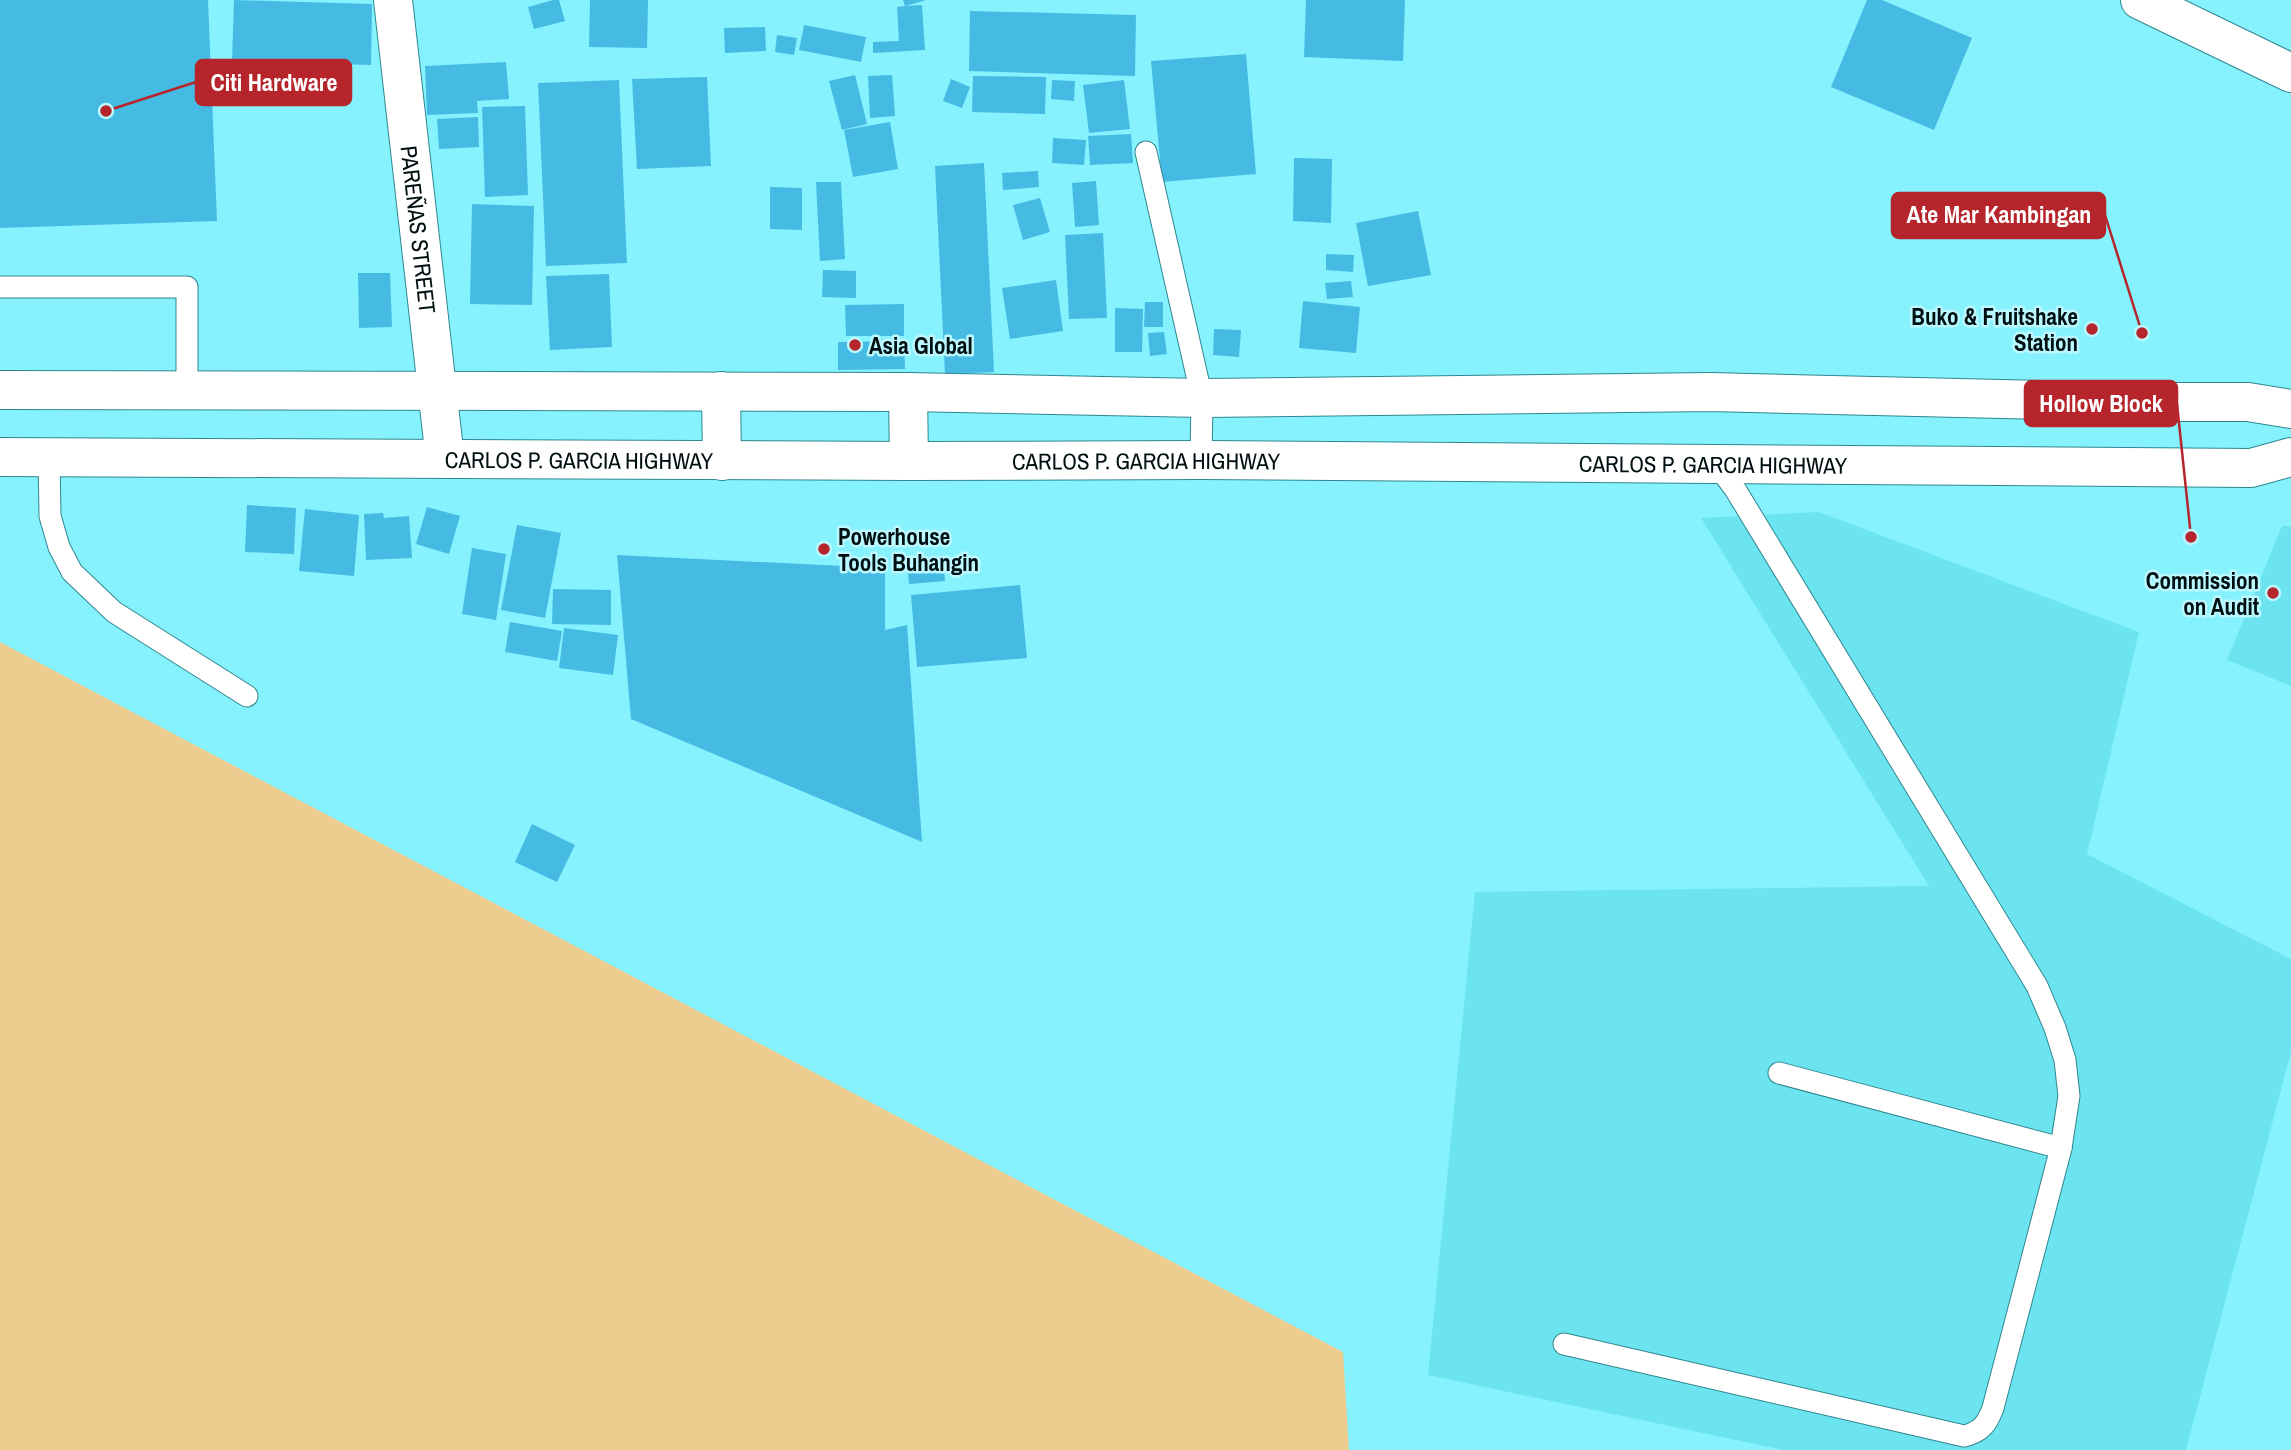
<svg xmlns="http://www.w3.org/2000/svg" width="2291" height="1450" viewBox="0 0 2291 1450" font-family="'Archivo Narrow',sans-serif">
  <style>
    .built { fill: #6be4f0 }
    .green { fill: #eccd8f }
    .building { fill: #45bbe3 }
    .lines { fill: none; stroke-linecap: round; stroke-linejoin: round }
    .lane-casing { stroke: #30868e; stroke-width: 23 }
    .street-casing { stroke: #30868e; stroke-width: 40 }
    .highway-casing { stroke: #30868e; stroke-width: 40 }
    .lane { stroke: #fff; stroke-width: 21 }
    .street { stroke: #fff; stroke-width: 38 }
    .highway { stroke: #fff; stroke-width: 38 }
    .poi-dot { fill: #b5252b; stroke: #bcf8ff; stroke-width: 2.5 }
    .labels { text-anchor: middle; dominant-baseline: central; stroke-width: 5; stroke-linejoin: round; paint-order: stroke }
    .street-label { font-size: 23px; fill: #000f11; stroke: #bcf8ff }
    .poi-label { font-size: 23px; font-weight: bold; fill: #000f11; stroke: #bcf8ff; text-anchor: end }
    .leader { fill: none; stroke: #b5252b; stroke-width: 2.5 }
    .callout-dot { fill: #b5252b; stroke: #bcf8ff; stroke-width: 2.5 }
    .callout { fill: #b5252b; stroke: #b5252b; stroke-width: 2.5 }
    .callout-label { font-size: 24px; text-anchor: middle; font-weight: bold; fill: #fff }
  </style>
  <rect width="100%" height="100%" fill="#86f2fe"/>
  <g class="built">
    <polygon points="1819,512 2139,632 2087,854 2291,959 2291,1052 2186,1450 1784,1450 1428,1375 1475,892 1929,886 1701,518"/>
    <polygon points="2282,526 2291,526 2291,686 2227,660"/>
  </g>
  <polygon class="green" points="0,642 1343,1352 1349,1450 0,1450"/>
  <g class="building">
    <polygon points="0,0 208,0 217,221 0,228"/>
    <polygon points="234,0 372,4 371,65 232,61"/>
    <polygon points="553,0 559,0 565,21 534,29 528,7"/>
    <polygon points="590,0 648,0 647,48 589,47"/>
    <polygon points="903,0 926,0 906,6 922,5 925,50 873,53 873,42 899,41 897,7 905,6"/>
    <polygon points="1306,0 1405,0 1403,61 1304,57"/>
    <polygon points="1867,0 1882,0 1972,38 1934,130 1831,87"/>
    <polygon points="970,11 1136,15 1135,76 969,71"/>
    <polygon points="804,25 866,37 861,62 799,50"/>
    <polygon points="765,27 766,51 725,53 724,28"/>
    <polygon points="777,35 797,38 794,55 775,52"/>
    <polygon points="1246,54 1256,174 1162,182 1151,61"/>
    <polygon points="506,62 509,99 477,101 478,113 427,115 425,66"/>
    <polygon points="855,75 867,124 842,130 829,81"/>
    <polygon points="892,75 895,116 870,118 868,76"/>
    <polygon points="973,76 1046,77 1045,114 972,112"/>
    <polygon points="707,77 711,166 637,169 632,79"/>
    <polygon points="951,79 970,87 962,108 943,101"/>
    <polygon points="619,80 627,263 546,266 538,83"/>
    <polygon points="1052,80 1075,81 1074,101 1051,99"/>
    <polygon points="1124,80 1130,129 1089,133 1083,85"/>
    <polygon points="525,106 528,195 485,197 482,107"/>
    <polygon points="478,117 479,147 439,149 437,119"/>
    <polygon points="890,122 898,169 853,177 844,130"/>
    <polygon points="1131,134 1133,163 1090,165 1088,136"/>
    <polygon points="1053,138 1086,140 1084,165 1052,163"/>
    <polygon points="1294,158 1332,159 1331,223 1293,221"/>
    <polygon points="984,163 994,372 945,374 935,166"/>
    <polygon points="1038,171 1039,187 1003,190 1002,173"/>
    <polygon points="1096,181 1099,225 1075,227 1072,183"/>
    <polygon points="816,182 841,182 845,259 820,261"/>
    <polygon points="770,187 802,188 802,230 770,229"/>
    <polygon points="1040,198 1050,232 1023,240 1013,205"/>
    <polygon points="472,204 534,206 532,305 470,304"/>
    <polygon points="1418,211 1431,275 1368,286 1356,223"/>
    <polygon points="1103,233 1107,318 1069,319 1065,235"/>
    <polygon points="1326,254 1354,255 1353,272 1326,270"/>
    <polygon points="823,270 856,271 856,298 822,297"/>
    <polygon points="358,273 390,273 392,327 359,328"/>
    <polygon points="609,274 612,347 550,350 546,276"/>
    <polygon points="1056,280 1063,331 1010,339 1002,288"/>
    <polygon points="1351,281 1353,297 1327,299 1325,283"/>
    <polygon points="1303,301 1360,307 1356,353 1299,348"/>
    <polygon points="1145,302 1163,302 1163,327 1144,327"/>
    <polygon points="904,304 904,336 846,336 845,305"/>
    <polygon points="1115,308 1143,309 1142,352 1115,352"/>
    <polygon points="1214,329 1241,330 1239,357 1213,355"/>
    <polygon points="1164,332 1167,354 1150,356 1148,333"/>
    <polygon points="904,341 905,369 838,370 838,342"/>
    <polygon points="247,505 296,508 294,554 245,552"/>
    <polygon points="427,507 460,516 449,554 416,544"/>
    <polygon points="305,509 359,515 354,576 299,571"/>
    <polygon points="383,513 384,518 409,516 412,558 366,560 364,514"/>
    <polygon points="517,525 561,533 545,618 501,610"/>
    <polygon points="472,548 506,554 496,620 462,614"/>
    <polygon points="617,555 885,568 885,630 907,625 922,842 631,719"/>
    <polygon points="943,557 945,581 909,584 907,560"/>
    <polygon points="1020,585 1027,658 917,667 911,595"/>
    <polygon points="553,589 611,590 611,625 552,624"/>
    <polygon points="510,622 562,631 557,661 505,652"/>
    <polygon points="564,628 618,635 613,675 559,668"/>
    <polygon points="532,824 575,845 557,882 515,862"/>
  </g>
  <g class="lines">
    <g class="lane-casing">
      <g id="lane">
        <polyline points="1146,152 1202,398 1201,460"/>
        <polyline points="0,287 187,287 187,390"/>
        <polyline points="49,458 50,516 59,547 72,572 114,612 247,696"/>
        <polyline points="1779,1073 2061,1148"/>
        <path d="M1564 1344 1964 1436C1981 1432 1987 1424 1993 1408L2061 1148 2069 1096 2065 1060 2055 1028 2037 986 1735 489 1717 465"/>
      </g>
    </g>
    <g class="street-casing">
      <g id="street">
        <path id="s1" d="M393 0 445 459"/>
        <polyline points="2140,0 2291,73"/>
      </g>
    </g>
    <g class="highway-casing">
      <g id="highway">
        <polyline points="0,390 908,392 1202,398 1710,392 2122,402 2248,402 2291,409"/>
        <polyline points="721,391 722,461"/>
        <polyline points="908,392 909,461"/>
        <path id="s2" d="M0 457 909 461 1201 460 2251 468 2291 457"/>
      </g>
    </g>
    <use href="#lane" class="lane"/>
    <use href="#street" class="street"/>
    <use href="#highway" class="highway"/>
  </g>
  <g class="poi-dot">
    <circle cx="2092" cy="329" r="7"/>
    <circle cx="855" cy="345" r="7"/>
    <circle cx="824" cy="549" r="7"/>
    <circle cx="2273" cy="593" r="7"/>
  </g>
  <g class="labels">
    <g class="street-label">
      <text stroke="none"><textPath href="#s1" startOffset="231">PAREÑAS STREET</textPath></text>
      <text stroke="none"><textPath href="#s2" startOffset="579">CARLOS P. GARCIA HIGHWAY</textPath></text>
      <text stroke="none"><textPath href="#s2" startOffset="1146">CARLOS P. GARCIA HIGHWAY</textPath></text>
      <text stroke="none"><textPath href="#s2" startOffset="1713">CARLOS P. GARCIA HIGHWAY</textPath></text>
    </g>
    <g class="poi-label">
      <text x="2078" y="316">Buko &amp; Fruitshake<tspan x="2078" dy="26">Station</tspan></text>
      <text x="869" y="345" text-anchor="start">Asia Global</text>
      <text x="838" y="536" text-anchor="start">Powerhouse<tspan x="838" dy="26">Tools Buhangin</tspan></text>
      <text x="2259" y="580">Commission<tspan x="2259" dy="26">on Audit</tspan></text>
    </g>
  </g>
  <path class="leader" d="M106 111L196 82M2142 333L2105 215M2191 537L2177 404"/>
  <g class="callout-dot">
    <circle cx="106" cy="111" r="7"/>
    <circle cx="2142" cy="333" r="7"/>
    <circle cx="2191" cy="537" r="7"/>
  </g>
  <g class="callout">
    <rect x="196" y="60" width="155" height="45" rx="7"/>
    <rect x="1892" y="193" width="213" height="45" rx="7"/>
    <rect x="2025" y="381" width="152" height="45" rx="7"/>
  </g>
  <g class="callout-label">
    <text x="274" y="91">Citi Hardware</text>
    <text x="1999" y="223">Ate Mar Kambingan</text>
    <text x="2101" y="412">Hollow Block</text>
  </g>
</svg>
